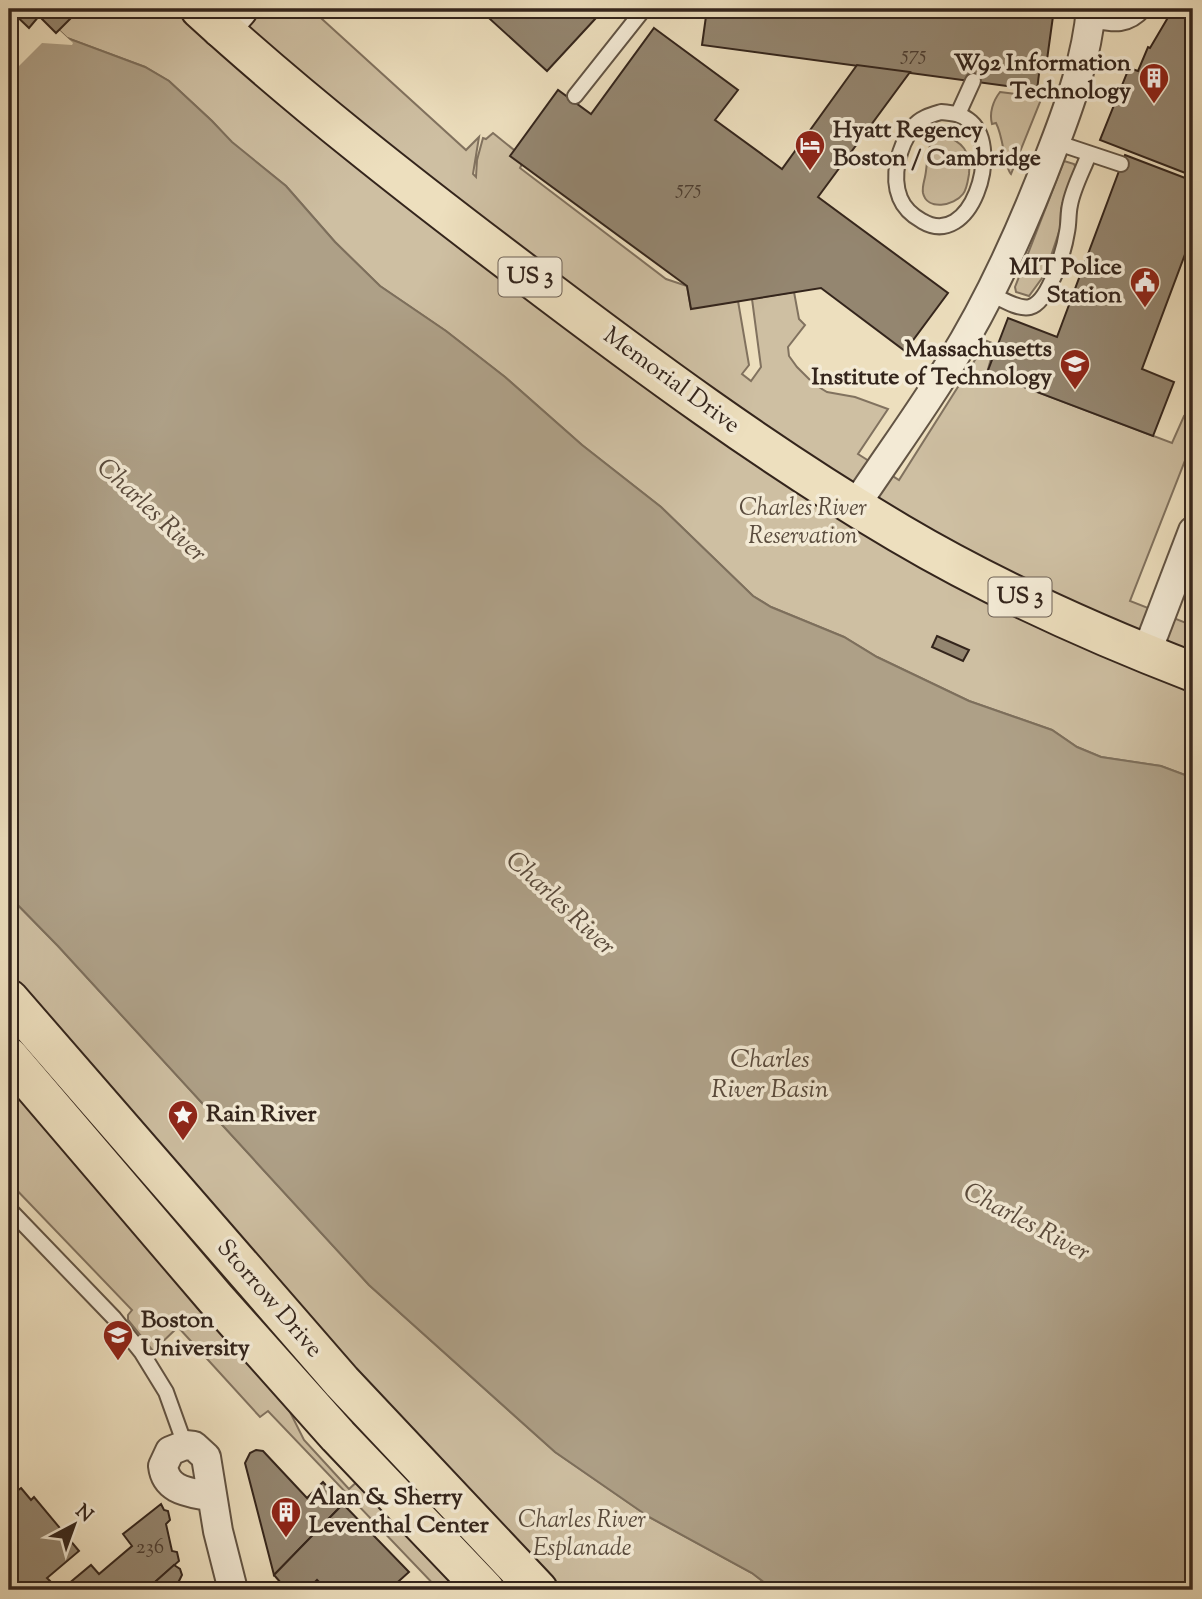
<svg xmlns="http://www.w3.org/2000/svg" width="1202" height="1599" viewBox="0 0 1202 1599" font-family="'Sorts Mill Goudy',serif">
  <style>
    .green { fill: #cebfa2; stroke: #81725f; stroke-width: 2 }
    .water { fill: #aea087; stroke: #7d6f5c; stroke-width: 2 }
    .pier { fill: #eddfbe }
    .building { fill: #948670; stroke: #34251c; stroke-width: 2 }
    .lines { fill: none; stroke-linecap: round; stroke-linejoin: round }
    .lane-casing { stroke: #625444; stroke-width: 18 }
    .street-casing { stroke: #625444; stroke-width: 32 }
    .secondary-casing { stroke: #34251c; stroke-width: 42 }
    .highway-casing { stroke: #34251c; stroke-width: 42 }
    .lane { stroke: #f3ead5; stroke-width: 14 }
    .street { stroke: #f3ead5; stroke-width: 28 }
    .secondary { stroke: #f3ead5; stroke-width: 38 }
    .highway { stroke: #eddfbe; stroke-width: 38 }
    .labels { text-anchor: middle; dominant-baseline: central; stroke-width: 7; stroke-linejoin: round; paint-order: stroke }
    .number-label { font-size: 21px; fill: #4c3d31 }
    .shield { fill: #f3ead5; stroke: #6d6054; stroke-width: 2 }
    .shield-label { font-size: 23px; font-weight: bold; fill: #34251c }
    .poi-label { font-size: 24px; font-weight: bold; fill: #34251c; stroke: #f3ead5; text-anchor: start }
    .street-label { font-size: 24px; fill: #34251c; stroke: #f3ead5 }
    .park-label { font-size: 24px; font-style: italic; fill: #5a4c3e; stroke: #f3ead5 }
    .water-label { font-size: 26px; font-style: italic; fill: #594a3c; stroke: #f3ead5 }
  </style>
  <rect width="100%" height="100%" fill="#eddfbe"/>
  <filter id="stains"><feTurbulence type="fractalNoise" baseFrequency=".00286" numOctaves="4"/><feColorMatrix values="0 0 0 0 .2 0 0 0 0 .09 0 0 0 0 .02 0 0 0 .5 -.17"/></filter>
  <radialGradient id="worn" r=".72"><stop offset=".6" stop-color="#630" stop-opacity="0"/><stop offset="1" stop-color="#630" stop-opacity=".3"/></radialGradient>
  <g class="green">
    <polygon points="36,9 311,9 466,150 479,137 473,174 476,177 477,160 483,138 486,139 493,133 514,150 522,164 520,168 666,279 687,286 691,308 738,301 749,365 742,374 751,381 761,367 752,299 794,292 799,319 805,325 788,347 789,356 797,367 814,384 827,392 855,397 888,409 858,454 899,480 987,341 995,344 987,373 1172,443 1184,416 1193,420 1193,440 1130,601 1186,623 1193,603 1193,778 1161,766 1101,757 1077,747 1052,730 969,701 877,657 844,637 771,607 753,596 661,507 582,445 505,377 446,331 380,286 335,242 286,186 231,142 212,121 169,81 145,67 67,38"/>
    <path d="M1000 92 1042 97 1011 174C1004 167 1004 138 996 123L992 124C989 113 993 101 1000 92Z"/>
    <path d="M942 135C962 141 972 152 969 174 968 180 967 189 963 194 954 206 927 211 923 193 922 187 924 182 925 177 928 163 926 146 936 136Z"/>
    <polygon points="1064,161 1074,164 1076,169 1061,209 1060,229 1045,274 1029,296 1016,292 1015,287"/>
    <polygon points="9,896 58,946 369,1285 555,1452 649,1517 752,1573 774,1590 559,1590 339,1351 9,976"/>
    <polygon points="9,1079 282,1396 304,1440 349,1489 359,1480 469,1590 439,1590 268,1411 260,1417 178,1327 153,1351 128,1320 128,1315 132,1310 9,1182"/>
  </g>
  <polygon class="water" points="9,9 36,9 67,38 145,67 169,81 212,121 232,142 286,186 335,242 380,286 446,331 505,377 582,445 661,507 753,596 771,607 844,637 877,657 969,701 1052,730 1077,747 1101,757 1161,766 1193,778 1193,1590 774,1590 752,1573 649,1517 555,1452 369,1285 58,946 9,896"/>
  <polygon class="pier" points="9,9 28,27 39,16 56,32 59,30 73,43 72,45 42,43 10,75"/>
  <g class="building">
    <polygon points="9,9 80,9 56,33 39,16 29,28"/>
    <polygon points="479,9 586,9 596,18 547,71"/>
    <polygon points="707,9 1054,9 1046,67 1040,66 1037,90 702,45"/>
    <polygon points="1173,9 1193,9 1193,176 1100,140 1129,68 1138,71 1148,47 1150,48"/>
    <polygon points="654,28 738,90 715,120 782,169 857,65 910,72 818,197 948,293 905,351 821,288 691,309 687,286 510,156 558,90 591,114"/>
    <polygon points="1125,155 1193,181 1193,233 1142,369 1174,382 1153,436 987,373 1008,318 1057,337"/>
    <polygon points="937,636 969,650 963,661 932,647"/>
    <polygon points="256,1450 263,1451 307,1498 323,1482 343,1504 274,1575 245,1463 250,1453"/>
    <polygon points="21,1488 31,1500 34,1497 79,1551 47,1578 51,1582 41,1590 9,1590 9,1489 13,1494"/>
    <polygon points="161,1504 164,1510 168,1511 170,1520 166,1524 172,1551 177,1552 179,1561 146,1590 61,1590 91,1565 99,1574 132,1546 123,1534"/>
    <polygon points="343,1504 409,1572 389,1590 327,1590 317,1580 307,1590 287,1590 274,1575"/>
    <polygon points="174,1565 180,1569 182,1575 179,1581 186,1590 146,1590"/>
  </g>
  <g class="lines">
    <g class="lane-casing">
      <g id="lane">
        <path d="M1090 20C1112 24 1128 28 1144 9"/>
        <polyline points="575,96 644,9"/>
        <path d="M941 112C953 113 962 114 971 122 1002 150 971 250 922 221 913 216 904 208 900 198 891 176 899 146 913 127 920 118 931 115 941 112Z"/>
        <polyline points="958,114 973,81"/>
        <polyline points="1055,142 1121,164"/>
        <path d="M989 293C1000 298 1018 310 1030 307 1049 302 1064 251 1067 232 1069 223 1068 213 1070 205 1073 188 1083 170 1089 154"/>
        <polyline points="1193,351 1193,352"/>
        <polyline points="9,1209 114,1318 142,1353 166,1392 185,1445"/>
      </g>
    </g>
    <g class="street-casing">
      <g id="street">
        <path d="M855 506C886 459 920 413 950 364 992 297 1025 222 1053 148 1070 104 1087 56 1091 9"/>
        <polyline points="1146,654 1193,531"/>
        <path d="M212 1497C191 1492 166 1492 163 1466L170 1451 185 1445 194 1446 206 1457 218 1531 233 1590"/>
      </g>
    </g>
    <g class="secondary-casing">
      <polyline id="secondary" points="221,28 238,9"/>
    </g>
    <g class="highway-casing">
      <g id="highway">
        <path d="M200 9C303 103 412 188 523 272 644 364 767 455 899 533 992 588 1092 633 1193 672"/>
        <polyline points="9,999 342,1382 538,1590"/>
        <polyline points="9,1057 215,1298 338,1436 485,1590"/>
      </g>
    </g>
    <use href="#lane" class="lane"/>
    <use href="#street" class="street"/>
    <use href="#secondary" class="secondary"/>
    <use href="#highway" class="highway"/>
  </g>
  <defs>
    <g id="building-pin" transform="scale(1.575)"><path d="M0 17L-7.5 6A9.5 9.5 0 1 1 7.5 6Z" fill="#8f2418" stroke="#f3ead5"/><path d="M-4-6H4V6H1V3H-1V6H-4ZM-2.5-4.3h1.7v1.8h-1.7ZM.8-4.3h1.7v1.8H.8ZM-2.5-1h1.7V.8h-1.7ZM.8-1h1.7V.8H.8Z" fill="#fff"/></g>
    <g id="hotel-pin" transform="scale(1.575)"><path d="M0 17L-7.5 6A9.5 9.5 0 1 1 7.5 6Z" fill="#8f2418" stroke="#f3ead5"/><path d="M-6-4.5h1.5V1H6V5H4.5V3h-9V5H-6ZM-4 0a1.8 1.8 0 1 1 3.6 0ZM.5 0V-2.5h3Q6-2.5 6 0Z" fill="#fff"/></g>
    <g id="civic-pin" transform="scale(1.575)"><path d="M0 17L-7.5 6A9.5 9.5 0 1 1 7.5 6Z" fill="#8f2418" stroke="#f3ead5"/><path d="M-.6-6.5H3V-4.5H.6V-3L4-1V1h2V6H-6V1h2V-1L-.6-3ZM-1.2 2.5V6h2.4V2.5Z" fill="#fff"/></g>
    <g id="university-pin" transform="scale(1.575)"><path d="M0 17L-7.5 6A9.5 9.5 0 1 1 7.5 6Z" fill="#8f2418" stroke="#f3ead5"/><path d="M0-5L7-2L0 1L-7-2ZM-4 1L0 2.5L4 1V4Q0 6-4 4Z" fill="#fff"/></g>
    <g id="sight-pin" transform="scale(1.575)"><path d="M0 17L-7.5 6A9.5 9.5 0 1 1 7.5 6Z" fill="#8f2418" stroke="#f3ead5"/><path d="M0-6L1.8-2.2L6-1.7L2.9 1.2L3.7 5.4L0 3.3L-3.7 5.4L-2.9 1.2L-6-1.7L-1.8-2.2Z" fill="#fff"/></g>
  </defs>
  <g fill-rule="evenodd">
    <use href="#building-pin" x="1154" y="78"/>
    <use href="#hotel-pin" x="810" y="145"/>
    <use href="#civic-pin" x="1145" y="282"/>
    <use href="#university-pin" x="1075" y="364"/>
    <use href="#sight-pin" x="183" y="1115"/>
    <use href="#university-pin" x="118" y="1335"/>
    <use href="#building-pin" x="286" y="1512"/>
  </g>
  <g class="labels">
    <g class="number-label">
      <text x="914" y="55">575</text>
      <text x="689" y="189">575</text>
      <text x="150" y="1548">236</text>
    </g>
    <g class="shield">
      <rect x="498.5" y="257.5" width="63" height="39" rx="5"/>
      <rect x="988.5" y="577.5" width="63" height="39" rx="5"/>
    </g>
    <g class="shield-label">
      <text x="530" y="277">US 3</text>
      <text x="1020" y="597">US 3</text>
    </g>
    <g class="poi-label">
      <text x="1131" y="64" text-anchor="end">W92 Information<tspan x="1131" dy="28">Technology</tspan></text>
      <text x="833" y="131">Hyatt Regency<tspan x="833" dy="28">Boston / Cambridge</tspan></text>
      <text x="1122" y="268" text-anchor="end">MIT Police<tspan x="1122" dy="28">Station</tspan></text>
      <text x="1052" y="350" text-anchor="end">Massachusetts<tspan x="1052" dy="28">Institute of Technology</tspan></text>
      <text x="206" y="1115">Rain River</text>
      <text x="141" y="1321">Boston<tspan x="141" dy="28">University</tspan></text>
      <text x="309" y="1498">Alan &amp; Sherry<tspan x="309" dy="28">Leventhal Center</tspan></text>
    </g>
    <g class="street-label">
      <text transform="translate(671 381) rotate(36)">Memorial Drive</text>
      <text transform="translate(269 1299) rotate(49)">Storrow Drive</text>
    </g>
    <g class="park-label">
      <text x="803" y="509">Charles River<tspan x="803" dy="28">Reservation</tspan></text>
      <text x="582" y="1521">Charles River<tspan x="582" dy="28">Esplanade</tspan></text>
    </g>
    <g class="water-label">
      <text transform="translate(151 511) rotate(43)">Charles River</text>
      <text transform="translate(560 904) rotate(43)">Charles River</text>
      <text x="770" y="1060">Charles<tspan x="770" dy="30">River Basin</tspan></text>
      <text transform="translate(1026 1223) rotate(28)">Charles River</text>
    </g>
  </g>
  <rect width="1202" height="1599" fill="none" stroke="#eddfbe" stroke-width="35"/>
  <rect x="10" y="10" width="1181" height="1578" fill="none" stroke="#34251c" stroke-width="3.5"/>
  <rect x="18" y="18" width="1167" height="1564" fill="none" stroke="#34251c" stroke-width="2"/>
  <g transform="translate(74 1525) rotate(41)" stroke="#f3ead5" stroke-width="5" paint-order="stroke">
  <path d="M0-5L12 26L0 18L-12 26Z" fill="#34251c"/>
  <text y="-10" font-size="19" font-weight="bold" text-anchor="middle" fill="#34251c">N</text>
  </g>
  <rect width="100%" height="100%" filter="url(#stains)"/>
  <rect width="100%" height="100%" fill="url(#worn)"/>
</svg>
